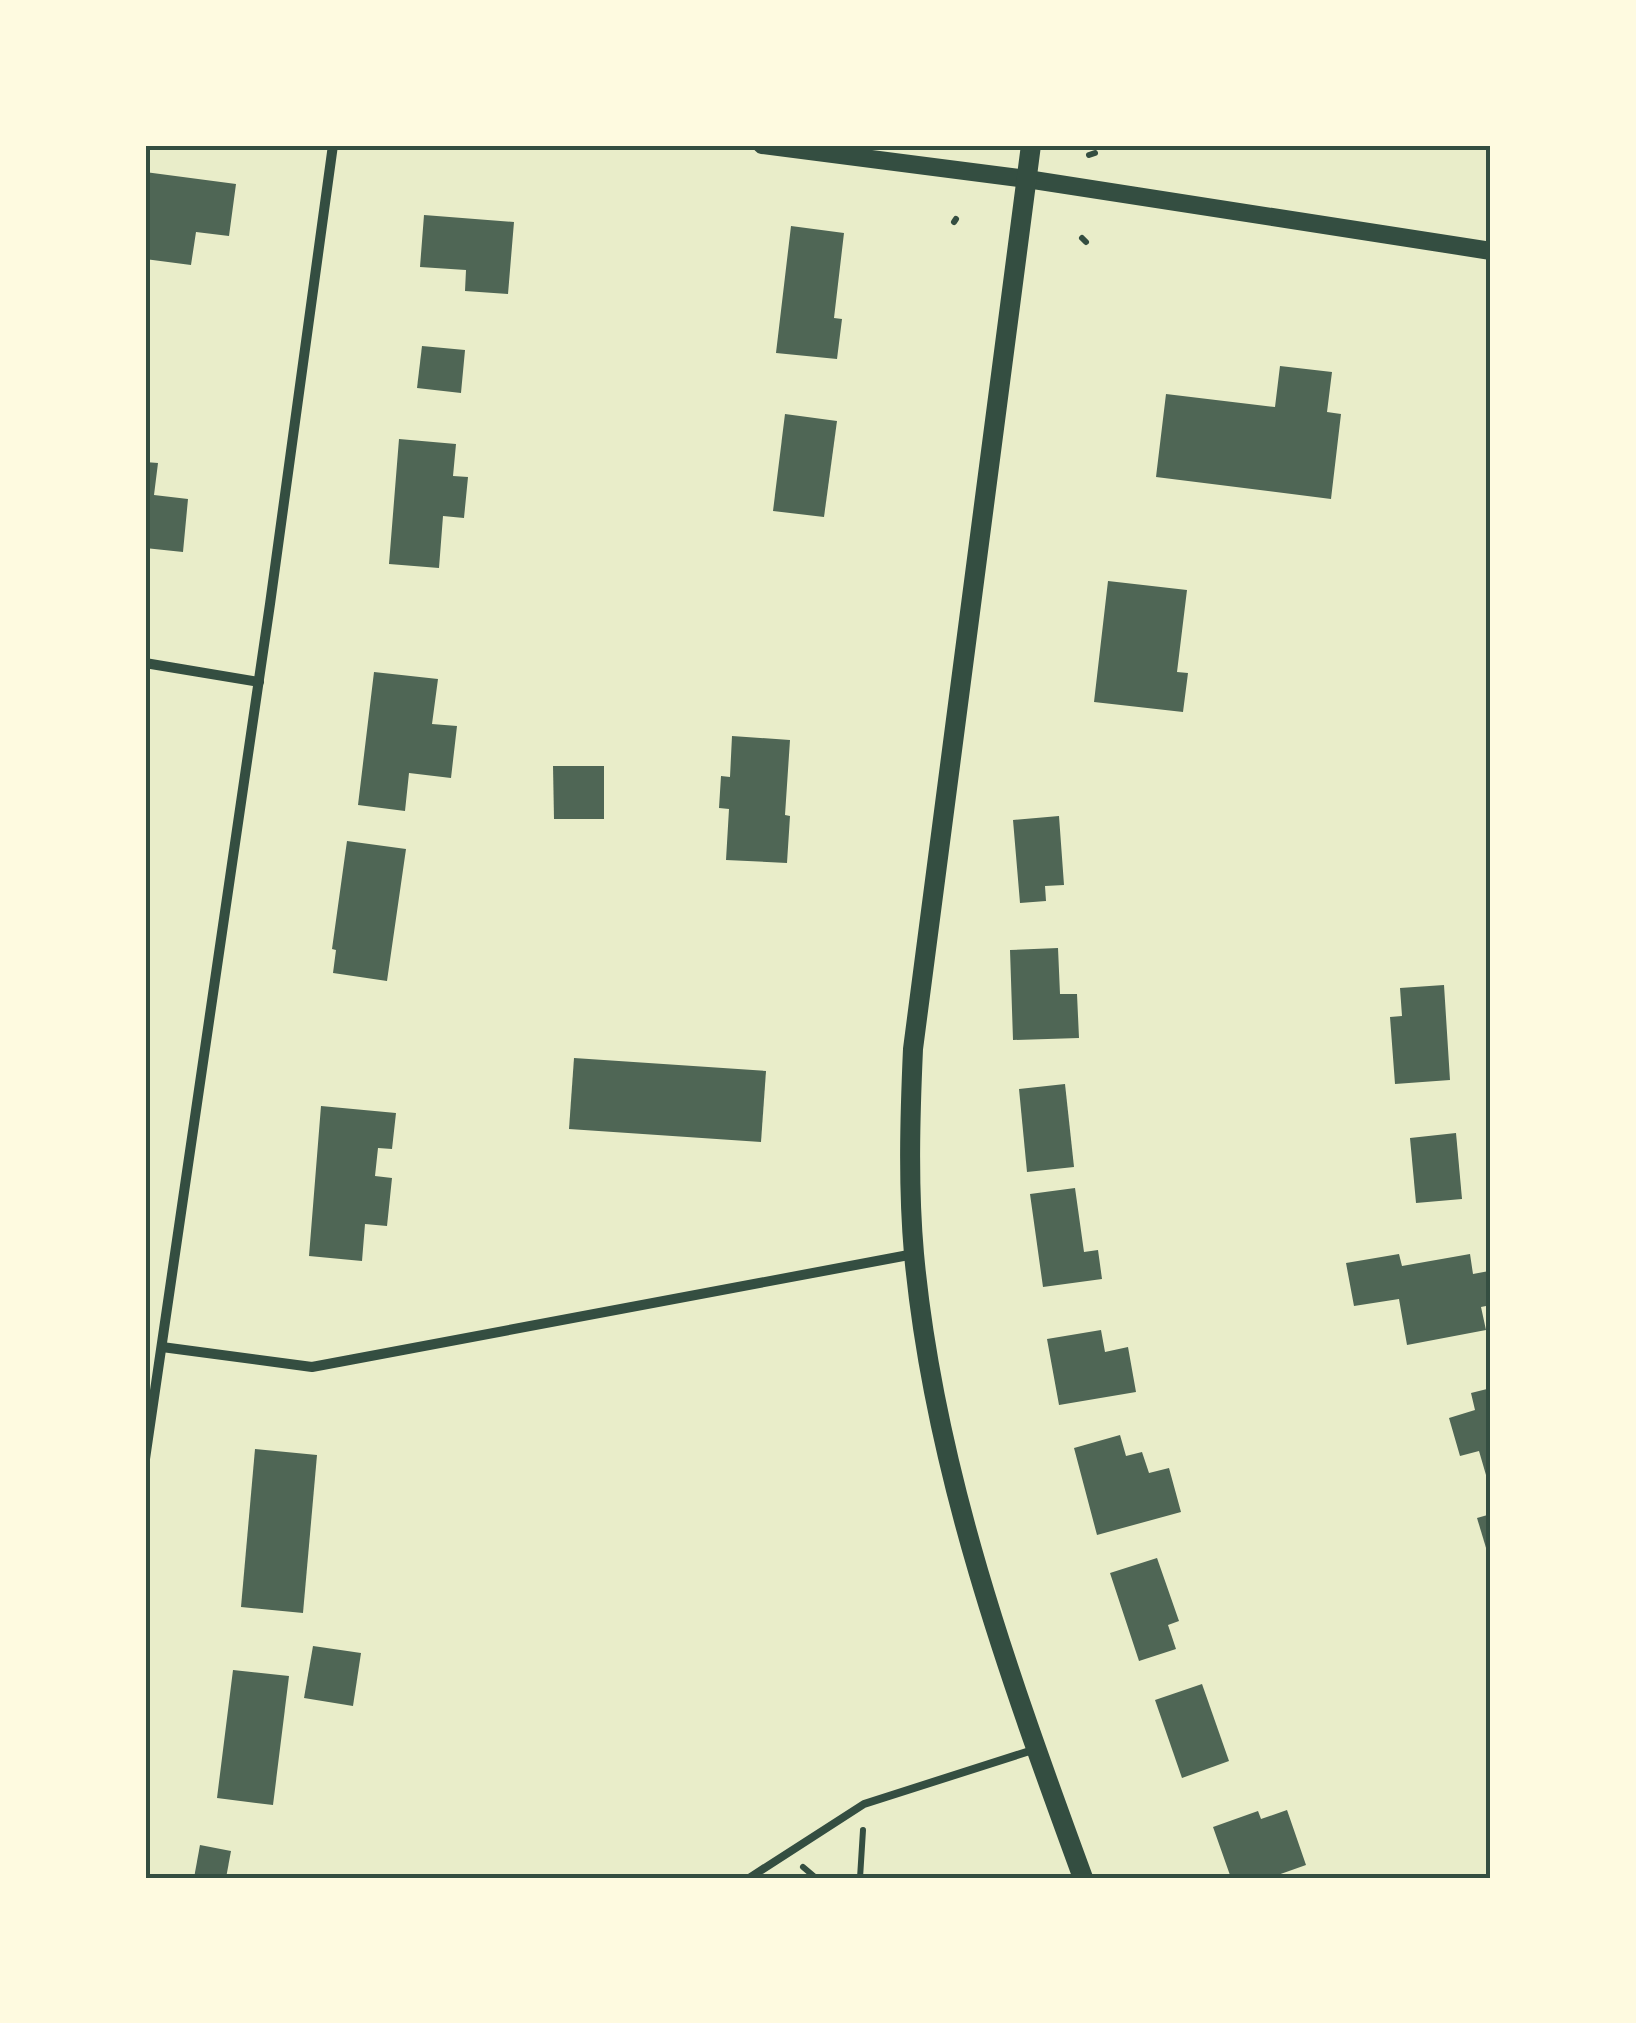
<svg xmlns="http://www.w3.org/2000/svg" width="1636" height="2023" viewBox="0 0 1636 2023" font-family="'Fira Sans Condensed',sans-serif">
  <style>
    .building { fill: #4f6655 }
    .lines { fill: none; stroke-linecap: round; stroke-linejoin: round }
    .path { stroke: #344e41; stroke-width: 6 }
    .service { stroke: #344e41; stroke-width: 8 }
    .minor { stroke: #344e41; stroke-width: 10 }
    .tertiary { stroke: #344e41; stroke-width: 18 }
    .secondary { stroke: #344e41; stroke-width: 20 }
    .neatline { fill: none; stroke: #344e41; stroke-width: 4 }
  </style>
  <rect width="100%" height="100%" fill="#e9edc9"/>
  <g class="building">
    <polygon points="145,172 236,184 229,236 196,232 191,265 145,259"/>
    <polygon points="424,215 514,222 508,294 465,291 466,270 420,267"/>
    <polygon points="791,226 844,233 834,318 842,319 837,359 776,353"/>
    <polygon points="422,346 465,350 461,393 417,388"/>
    <polygon points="1280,366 1332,372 1327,412 1341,414 1331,499 1156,477 1166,394 1275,407"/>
    <polygon points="785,414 837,421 824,517 773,511"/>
    <polygon points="399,439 456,444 453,476 468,477 464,518 443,516 439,568 389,564"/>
    <polygon points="145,462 158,463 154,495 188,499 183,552 145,548"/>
    <polygon points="1108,581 1187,590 1177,672 1188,673 1183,712 1094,702"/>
    <polygon points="374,672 438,679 432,724 457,726 451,778 409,773 405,811 358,805"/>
    <polygon points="732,736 790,740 785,815 790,816 787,863 726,860 729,809 719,808 721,776 730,777"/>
    <polygon points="553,766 604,766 604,819 554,819"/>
    <polygon points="1059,816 1064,885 1045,886 1046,901 1020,903 1013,820"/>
    <polygon points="347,841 406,849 387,981 333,973 336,950 332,949"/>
    <polygon points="1058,948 1060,994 1077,994 1079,1038 1013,1040 1010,950"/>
    <polygon points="1444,985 1450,1080 1395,1084 1390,1017 1402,1016 1400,988"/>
    <polygon points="574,1058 766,1071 761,1142 569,1129"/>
    <polygon points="1065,1084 1074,1167 1027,1172 1019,1089"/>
    <polygon points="321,1106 396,1113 392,1149 378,1148 375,1176 392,1178 387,1226 365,1224 362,1261 309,1256"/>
    <polygon points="1456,1133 1462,1199 1416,1203 1410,1138"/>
    <polygon points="1075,1188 1084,1252 1098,1250 1102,1279 1043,1287 1030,1194"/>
    <polygon points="1399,1254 1402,1266 1470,1254 1473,1274 1489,1271 1491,1305 1481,1307 1486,1330 1407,1345 1399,1299 1354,1306 1346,1263"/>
    <polygon points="1101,1330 1105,1352 1128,1347 1136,1392 1059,1405 1047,1339"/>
    <polygon points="1491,1388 1491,1474 1486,1475 1479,1451 1460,1456 1449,1418 1475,1410 1471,1393"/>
    <polygon points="1120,1435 1126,1456 1142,1452 1149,1473 1169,1468 1181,1512 1097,1535 1074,1448"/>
    <polygon points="255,1449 317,1455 303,1613 241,1607"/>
    <polygon points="1491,1514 1491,1561 1490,1561 1477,1518"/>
    <polygon points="1157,1558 1179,1621 1168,1625 1176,1649 1139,1661 1110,1573"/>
    <polygon points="313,1646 361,1653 353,1706 304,1698"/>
    <polygon points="233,1670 289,1676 273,1805 217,1798"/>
    <polygon points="1202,1684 1229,1761 1182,1778 1155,1700"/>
    <polygon points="1287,1810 1306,1865 1269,1878 1231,1878 1213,1827 1258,1811 1261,1819"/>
    <polygon points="200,1845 231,1851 226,1878 194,1878"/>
  </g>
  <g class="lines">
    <g class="path">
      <polyline points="1089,155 1095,153"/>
      <polyline points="954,222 956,219"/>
      <polyline points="1082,238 1086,242"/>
      <polyline points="803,1867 816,1878"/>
      <polyline points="860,1878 863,1830"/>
    </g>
    <polyline class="service" points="749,1878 864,1804 1036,1749"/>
    <g class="minor">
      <polyline points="145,663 259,682"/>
      <polyline points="162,1347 312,1367 914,1254"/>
      <polyline points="145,1459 270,604 333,145"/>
    </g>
    <polyline class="tertiary" points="762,145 1027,179 1491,251"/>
    <path class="secondary" d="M1031 145 913 1049C910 1117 908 1186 914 1254 934 1470 1009 1676 1083 1878"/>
  </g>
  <rect width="1636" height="2023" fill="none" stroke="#fefae0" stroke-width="295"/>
  <rect x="148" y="148" width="1340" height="1728" class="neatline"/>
</svg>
